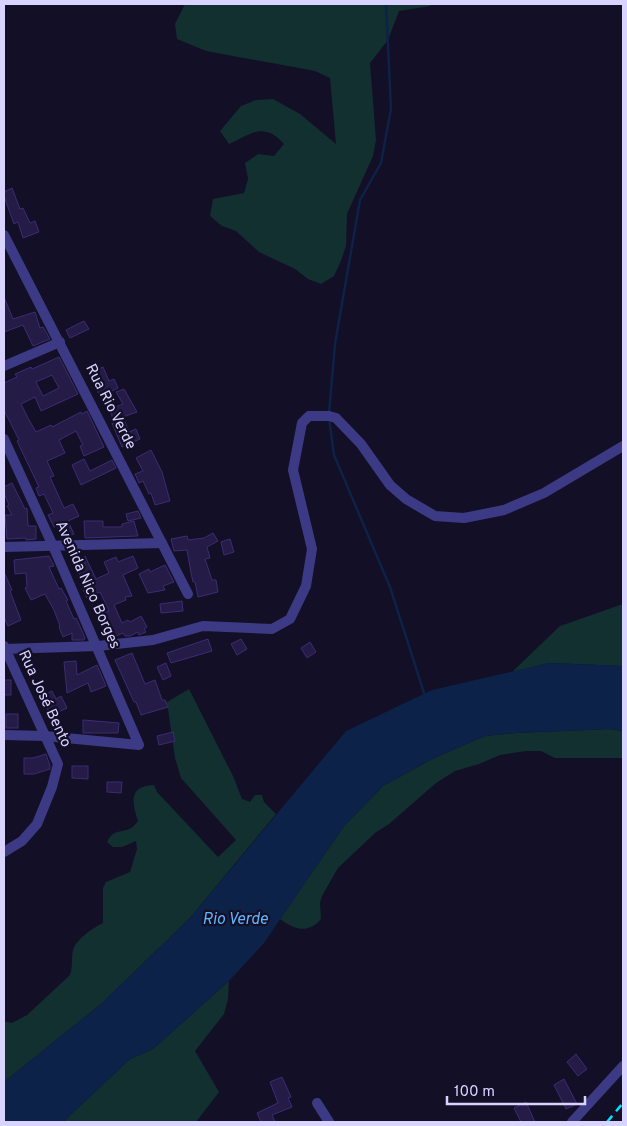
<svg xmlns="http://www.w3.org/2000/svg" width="627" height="1126" viewBox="0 0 627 1126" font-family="Overpass,sans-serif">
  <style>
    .green { fill: #12302f }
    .water { fill: #0c2248 }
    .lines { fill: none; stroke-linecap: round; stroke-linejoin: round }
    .stream { stroke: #0c2248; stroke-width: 2.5 }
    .building { fill: #241b47; stroke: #3b2d73; fill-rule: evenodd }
    .minor { stroke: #3d3a85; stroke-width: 10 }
    .rail { stroke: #00e5ff; stroke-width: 2.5; stroke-dasharray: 8 6; stroke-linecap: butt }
    .labels { text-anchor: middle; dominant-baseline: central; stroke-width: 4.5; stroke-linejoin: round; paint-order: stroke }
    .street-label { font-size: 15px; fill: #d9d4ff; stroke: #130f26 }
    .water-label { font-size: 16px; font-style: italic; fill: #62b6ff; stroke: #130f26 }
  </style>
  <rect width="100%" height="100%" fill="#130f26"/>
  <g class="green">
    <path d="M185 4H433L430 6 399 11 388 40 370 63 376 140 373 156 347 214 346 246 341 261 334 276 321 284 308 279 295 269 259 252 236 231 222 226 210 216 213 199 244 193 248 179 245 163 258 154 274 156 284 144C264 122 252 133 229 144L220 131 241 106 256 100 273 99 300 114 336 144 330 78 315 71 206 51 177 39 175 24Z"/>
    <polygon points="623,604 623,666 549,663 512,672 560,626"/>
    <path d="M189 689 233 776 242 799 250 802 255 795H262L264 802 276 814 190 918 101 1004 4 1082V1021L12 1023 27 1015 70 975C73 967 71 959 73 950 77 938 93 928 103 923V888L106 882 130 872 137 849 136 841 122 847H113L107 842C116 824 126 838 138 821 132 803 128 786 154 785L157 792 218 857 236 840 181 778 175 758 167 702Z"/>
    <path d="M609 729 623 731V758H555L541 751H526L500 755 479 764 455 771 436 783 389 824 375 833 338 868 322 896 320 903 321 919C308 934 295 930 280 919L344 826 383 786 434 758 485 736 516 733Z"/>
    <polygon points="229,981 228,999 224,1014 195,1051 219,1092 196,1122 63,1122 130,1059 153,1049"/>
  </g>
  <polygon class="water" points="549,663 623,666 623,731 609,729 516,733 485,736 434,758 383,786 344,826 264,943 229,981 153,1049 130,1059 63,1122 4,1122 4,1082 101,1004 190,918 346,731 432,690"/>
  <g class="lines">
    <g class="stream">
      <polyline points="329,413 335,344 360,200 381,163 391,109 386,4"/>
      <polyline points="329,418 334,455 390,587 425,696"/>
    </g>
  </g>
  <g class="building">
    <polygon points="12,188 20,209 23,208 30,223 35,221 39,232 23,238 18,222 14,224 4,196 4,192"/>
    <polygon points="4,297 13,319 35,312 40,328 43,327 50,339 33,346 23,325 4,332"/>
    <polygon points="84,321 89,329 70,338 66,330"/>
    <path d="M59 357 78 394 41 411 35 397 21 404 28 418 36 432 51 425 52 427 81 412 82 414 87 411 104 447 84 456 80 446 83 445 76 431 59 440 65 453 47 461 54 476 50 477 64 508 73 504 79 516 68 521 74 534 63 539 57 526 54 527 48 515 53 513 44 494 39 496 36 488 39 487 17 441 19 440 4 410V383L17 377 15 374 31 367 32 369ZM52 375 59 388 43 396 36 382Z"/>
    <polygon points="103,367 109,381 114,379 118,388 100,397 90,373"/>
    <polygon points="124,389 137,412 123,417 129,432 136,429 140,439 122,447 112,423 114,423 110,409 123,404 116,392"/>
    <polygon points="151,450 162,472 170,501 155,505 151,493 149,494 143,481 139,483 135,474 143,471 136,458"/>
    <polygon points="84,459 90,471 112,460 116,468 81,485 72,465"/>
    <polygon points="12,483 25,509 27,508 28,526 36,526 36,539 26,540 26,538 7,539 5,515 12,515 7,506 9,505 4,493 4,487"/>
    <polygon points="138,511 141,518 128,521 126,514"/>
    <polygon points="84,521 103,521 103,527 122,527 122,524 134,521 138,536 85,538"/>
    <polygon points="213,533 218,541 207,547 210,558 205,559 212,580 216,580 218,592 198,597 195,582 193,582 191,573 187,550 174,551 171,539 187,536 188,540 204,538"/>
    <polygon points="230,539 234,552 224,555 221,542"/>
    <polygon points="49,556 54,566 49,567 59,589 61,588 68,600 66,601 74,619 76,618 82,631 85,638 84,640 72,640 72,633 63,637 59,627 60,626 54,610 45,594 31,600 25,588 27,587 26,573 15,574 14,560"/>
    <polygon points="85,556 96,579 109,573 104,562 116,557 118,562 133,556 138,568 123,575 132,596 125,597 126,600 114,605 122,623 128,620 130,622 141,616 147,627 144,629 146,632 139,635 138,632 130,636 125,636 123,633 112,638 110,634 108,635 101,614 109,611 100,592 87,598 83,590 86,588 73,561 81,557 85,565"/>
    <polygon points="165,565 174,582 163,586 165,590 148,593 139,574 149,569 150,572"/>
    <polygon points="4,572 12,590 10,591 21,620 8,626 4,617"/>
    <polygon points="182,601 183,611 161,613 160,604"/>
    <polygon points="208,639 212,651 171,663 167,653"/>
    <polygon points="241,639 247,649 237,655 231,644"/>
    <polygon points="310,642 316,652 307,658 301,648"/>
    <polygon points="132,653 145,684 155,680 162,700 165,700 168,707 141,715 136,702 134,702 115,660"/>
    <polygon points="76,661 77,675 97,665 106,686 91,692 88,683 67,693 64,662"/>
    <polygon points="166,663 171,676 163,680 157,667"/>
    <rect x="4" y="680" width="7" height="15"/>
    <polygon points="52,691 56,699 61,696 67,708 50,716 42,696"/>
    <rect x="6" y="714" width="12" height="14"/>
    <polygon points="83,720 119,723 118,733 83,733"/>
    <polygon points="173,732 175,741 159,745 157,736"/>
    <polygon points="46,754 50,766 50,769 34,774 24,774 24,758 33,758"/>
    <polygon points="72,766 88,766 88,779 72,778"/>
    <polygon points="107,782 122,782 121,793 107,792"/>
    <polygon points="576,1054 587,1069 578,1076 567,1062"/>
    <polygon points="282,1077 291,1097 288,1098 292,1107 272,1115 275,1122 261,1122 257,1113 278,1103 270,1082"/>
    <polygon points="564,1079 577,1104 566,1109 554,1085"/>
    <polygon points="526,1102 535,1122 521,1122 514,1108"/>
  </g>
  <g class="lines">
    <g class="minor">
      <polyline points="4,235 188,594"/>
      <polyline points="4,366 60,342"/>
      <polyline points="4,439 53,546 139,745 45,736 4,735"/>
      <polyline points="4,547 162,543"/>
      <polyline points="4,646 58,764 52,787 37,824 22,841 4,852"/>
      <polyline points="4,649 98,646 153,640 203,626 272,629 290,619 306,586 312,549 293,470 302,423 309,416 329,416 336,418 361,444 390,485 406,499 435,516 464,518 504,510 544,493 623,446"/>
      <polyline points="317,1103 329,1122"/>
      <polyline points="572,1122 623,1066"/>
    </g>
    <polyline class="rail" points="607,1122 623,1103"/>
  </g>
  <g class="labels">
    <g class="street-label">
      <text transform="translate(110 407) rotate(63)">Rua Rio Verde</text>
      <text transform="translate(87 585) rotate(66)">Avenida Nico Borges</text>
      <text transform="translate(44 699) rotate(65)">Rua José Bento</text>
    </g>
    <g class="water-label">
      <text x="235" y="920">Rio Verde</text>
    </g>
  </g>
  <rect width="627" height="1126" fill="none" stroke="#d9d4ff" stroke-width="10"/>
  <path d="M447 1096v8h138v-8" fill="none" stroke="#d9d4ff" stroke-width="2.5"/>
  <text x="454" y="1096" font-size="15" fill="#d9d4ff" stroke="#130f26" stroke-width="4" paint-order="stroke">100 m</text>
</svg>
